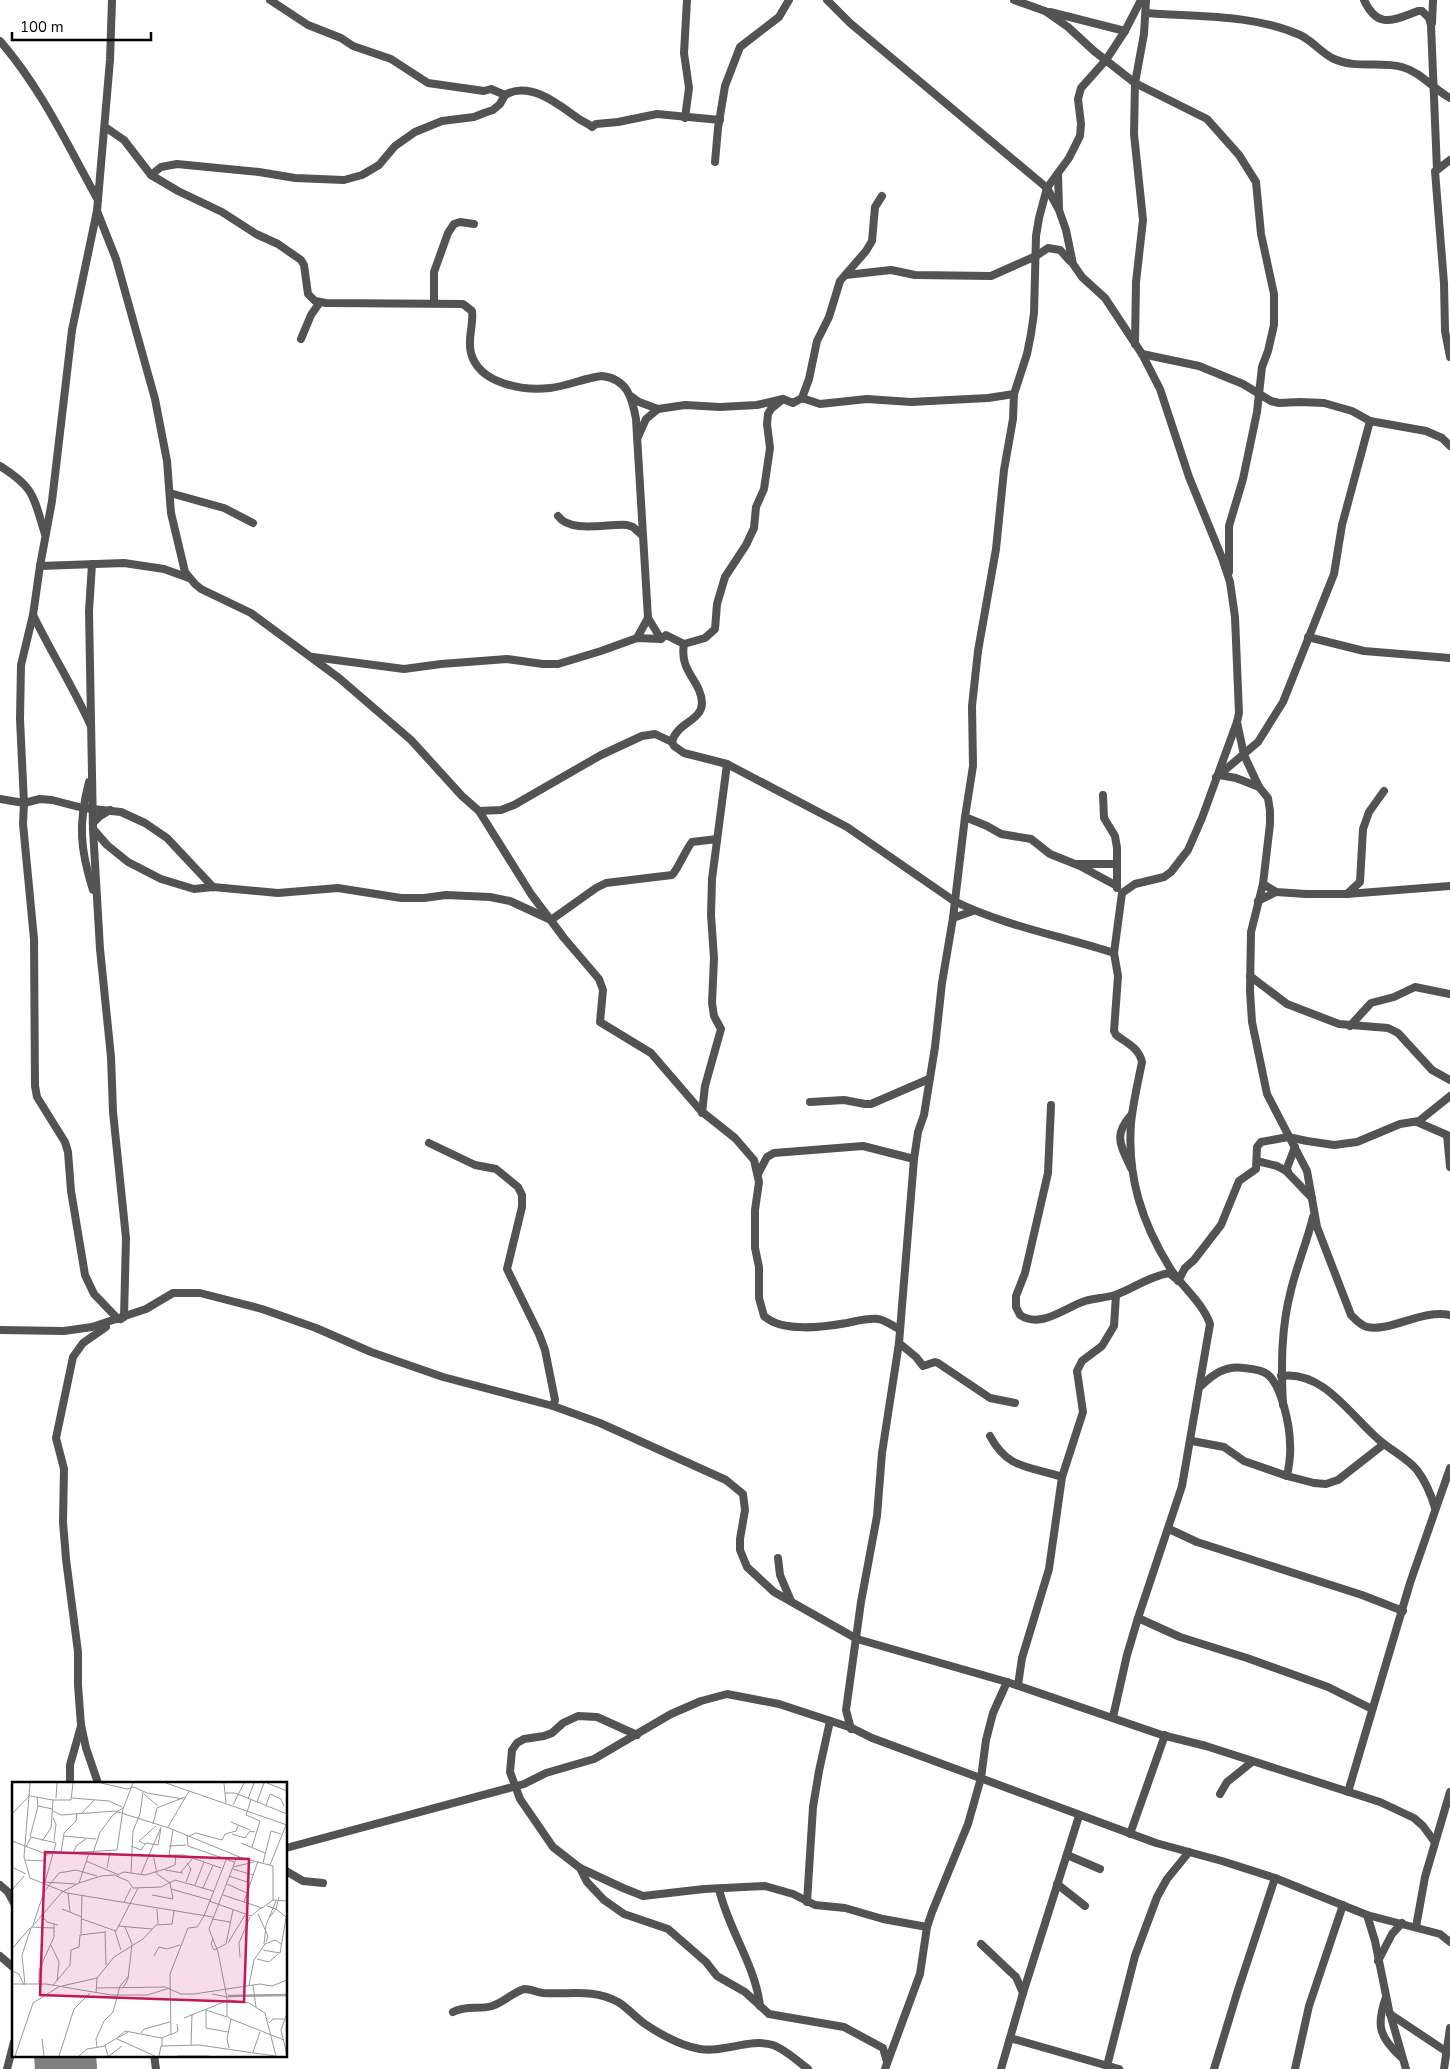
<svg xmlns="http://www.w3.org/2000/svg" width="1450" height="2069" viewBox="0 0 1450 2069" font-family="'Nunito Sans',sans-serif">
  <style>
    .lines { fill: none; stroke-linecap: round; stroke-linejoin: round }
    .runway { stroke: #808080; stroke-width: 62 }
    .minor { stroke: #535353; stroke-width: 8 }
    .inset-river { fill: none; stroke: #a1a1a1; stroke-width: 2.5 }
    .inset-road { fill: none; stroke: #999; stroke-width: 1 }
    .view { fill: #c2185b; fill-opacity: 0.15; stroke: #c2185b; stroke-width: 2.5 }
    .inset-edge { fill: none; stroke: #000; stroke-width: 2.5 }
  </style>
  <rect width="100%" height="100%" fill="#fff"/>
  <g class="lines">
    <polyline class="runway" points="65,2055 66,2069"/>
    <g class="minor">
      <polyline points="112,0 110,60 97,211 72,330 52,501 40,566 33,615 21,665 20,719 24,803 23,824 34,939 35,1086 37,1097 65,1142 68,1152 71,1191 85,1275 94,1294 118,1319"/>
      <path d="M270 0 308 25 341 38 353 46 391 59 428 83 484 91 491 89 505 95C530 80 559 105 579 119 583 122 588 123 592 127L596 124 618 122 657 114 720 120"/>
      <path d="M827 0 850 23 1047 188 1059 210 1066 230 1073 264 1082 277 1105 298 1142 354 1160 389 1189 477 1222 558 1230 582 1235 617 1239 713 1237 722 1202 818 1188 850 1171 872 1164 877 1135 884 1122 893 1114 953 1118 976 1114 1031 1116 1035C1127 1043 1139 1048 1142 1062 1138 1082 1133 1103 1131 1123 1127 1177 1142 1223 1170 1268 1182 1287 1203 1303 1210 1324L1182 1486 1138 1618 1127 1655 1113 1717"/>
      <polyline points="1014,0 1045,11 1068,27 1094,51 1135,83 1207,119 1239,155 1256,182 1261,234 1274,294 1274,325 1268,351 1262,367 1257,412 1243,479 1229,526 1229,572"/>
      <path d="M1364 0C1378 30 1393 20 1418 11H1422L1429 18 1431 25 1437 170 1435 171 1444 283 1445 331 1450 357"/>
      <polyline points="1050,12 1125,31"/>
      <path d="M1146 13C1198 17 1252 14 1300 35 1313 41 1321 53 1334 59 1356 69 1380 61 1402 67 1421 72 1433 89 1450 98"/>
      <polyline points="1432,23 1433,0"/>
      <path d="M0 41C41 88 68 146 98 200"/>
      <polyline points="685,118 689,88 684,53 687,0"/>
      <path d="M105 127 124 140 151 175 178 191 222 212 256 234 278 244 301 260 304 265 308 294 315 301 326 303 463 304 472 311C474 325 467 339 471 353 479 384 523 391 550 388 568 386 584 378 602 376 627 379 632 397 636 419L648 618 661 639"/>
      <polyline points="715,162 718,128 725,86 740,47 779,17 789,0"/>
      <polyline points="1437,170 1450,160"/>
      <polyline points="1058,174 1059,207"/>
      <polyline points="151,175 161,167 177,164 259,172 295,178 344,180 362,175 379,165 395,146 415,132 442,121 474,117 484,113 493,110 500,104 505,95"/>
      <path d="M97 211 116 259 155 399 167 461 171 513 185 572 195 584 201 589 251 613 339 678 411 740 462 796 479 811 531 894 564 938 599 979 603 990 600 1022 651 1053 701 1111 735 1138 754 1160 759 1182 755 1210V1248L759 1267V1298L764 1316C782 1333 824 1327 847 1323 857 1321 867 1318 878 1319 885 1320 893 1326 899 1329"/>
      <polyline points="846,275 891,270 915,275 991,276 1036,256 1048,248 1060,250 1070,261"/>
      <polyline points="434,303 434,272 448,233 454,224 460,222 474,224"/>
      <polyline points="301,339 311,315 320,302"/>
      <polyline points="1135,344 1136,282 1143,220 1134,134 1135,83 1144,34 1146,0"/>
      <polyline points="1142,354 1199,366 1243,384 1271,401 1279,403 1300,402 1324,403 1352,411 1370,421 1426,431 1442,438 1450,446"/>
      <polyline points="632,397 639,402 658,409 685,405 720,407 757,405 783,399 793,403 802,398 820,404 867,399 911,402 988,398 1014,394"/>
      <polyline points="802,398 809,379 817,341 829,317 840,281 866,251 872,241 875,207 882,196"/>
      <polyline points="638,437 646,419 658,409"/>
      <path d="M0 466C35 488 33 496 45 534"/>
      <polyline points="170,493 224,508 253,523"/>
      <path d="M558 516C571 534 609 523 627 525L633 527 643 536"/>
      <polyline points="92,564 89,611 93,829 100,949 111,1057 113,1112 126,1238 124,1317 121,1319"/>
      <polyline points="40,566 124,563 164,569 189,578"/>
      <path d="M33 615C51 652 73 687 90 724"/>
      <polyline points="1308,637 1364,651 1450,658"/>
      <polyline points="637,638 648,618"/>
      <path d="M684 644C679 672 701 680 702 703 702 721 676 723 672 742L674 746 684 753 727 764 847 827 954 901C1005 926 1061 936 1114 953"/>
      <polyline points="684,644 705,638 715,629 717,604 725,577 746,545 754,528 756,507 764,489 770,448 767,424 768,414 771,409 783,399"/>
      <polyline points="313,657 404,669 441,664 507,659 543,664 558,664 601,651 637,638 661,639 666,635 684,644"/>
      <path d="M1237 722 1244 755 1259 787 1268 798 1270 811V824L1263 884 1251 932 1250 991 1252 1022 1267 1094 1307 1171 1317 1227 1351 1315C1356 1320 1360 1325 1367 1327 1392 1332 1421 1309 1450 1315"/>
      <polyline points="1219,775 1258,742 1283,702 1334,574 1342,525 1370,421"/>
      <polyline points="1216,777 1219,775 1236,778 1259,787"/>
      <path d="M89 782C78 824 80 849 93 890"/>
      <polyline points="1103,795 1104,818 1115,836 1117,848 1117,888"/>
      <polyline points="0,799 24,803 40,799 52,800 83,808 121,812 145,823 167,838 213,887"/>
      <polyline points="479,811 501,810 514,805 601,755 642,736 655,734 672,742"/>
      <polyline points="965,817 987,826 1001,834 1031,839 1050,854 1080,866 1117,886"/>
      <polyline points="93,823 100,816 110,810"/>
      <path d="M93 829 107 845 128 862 161 879 194 889 213 887 278 893 338 888 401 898H424L446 895 490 897 510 901 551 920 596 888 606 883 672 875C677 871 686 849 692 842L717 839"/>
      <polyline points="1078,864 1116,864"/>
      <polyline points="1263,884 1276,892 1306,894 1347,894 1450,886"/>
      <polyline points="1347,894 1360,882 1363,829 1369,812 1384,791"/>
      <polyline points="1258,901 1276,892"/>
      <polyline points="953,918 973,911"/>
      <polyline points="1250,976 1287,1004 1339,1024 1388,1028 1398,1033 1432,1070 1450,1080"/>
      <polyline points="1350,1026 1371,1003 1394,997 1415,987 1450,994"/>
      <polyline points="810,1102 844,1100 865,1104 871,1104 929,1079"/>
      <path d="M1051 1105 1048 1173 1025 1273 1016 1296V1307L1020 1315C1041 1329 1064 1308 1085 1301 1095 1298 1105 1298 1115 1295 1135 1288 1147 1277 1169 1273L1175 1278"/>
      <polyline points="702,1113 705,1086 721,1029 714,1016 712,1003 714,958 711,915 712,879 727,764"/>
      <polyline points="1417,1122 1447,1135 1450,1167"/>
      <polyline points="429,1143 475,1165 496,1169 518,1187 522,1195 522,1207 507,1269 539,1334 545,1350 555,1400 553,1406"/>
      <polyline points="1295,1147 1287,1168 1288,1173 1312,1198"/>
      <polyline points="1257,1161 1277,1166 1288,1172"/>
      <path d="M1131 1168C1120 1144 1113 1135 1132 1114"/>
      <polyline points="758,1174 767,1157 774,1153 863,1146 914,1159"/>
      <polyline points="1178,1281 1185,1268 1194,1260 1221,1225 1239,1181 1256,1169 1257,1147 1261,1142 1288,1137 1307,1141 1334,1145 1357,1142 1400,1124 1419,1121 1450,1096"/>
      <polyline points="0,1330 64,1331 92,1327 146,1309 173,1293 200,1293 262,1309 316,1328 371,1352 443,1377 553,1406 600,1423 726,1480 743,1494 745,1510 740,1539 740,1550 747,1567 774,1592 857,1639 1007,1682 1162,1735 1206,1746 1380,1802 1414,1818 1423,1826 1434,1841"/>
      <polyline points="899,1343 916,1357 923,1366 935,1362 938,1363 990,1398 1015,1403"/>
      <path d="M1281 1376C1323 1370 1350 1415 1378 1439 1390 1450 1406 1457 1417 1470 1426 1482 1431 1494 1435 1508"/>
      <path d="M1201 1386C1213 1374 1226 1365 1244 1368 1252 1369 1260 1369 1267 1374 1282 1385 1290 1427 1290 1445 1291 1455 1289 1466 1287 1476"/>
      <path d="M1283 1405C1281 1366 1281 1328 1291 1290 1297 1265 1307 1242 1313 1217"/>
      <path d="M990 1436C1008 1470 1030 1466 1062 1477"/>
      <polyline points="1192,1441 1224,1447 1244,1461 1287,1476 1314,1483 1326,1484 1338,1480 1384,1444"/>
      <polyline points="1169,1529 1197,1542 1362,1595 1403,1611"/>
      <polyline points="778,1558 780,1575 791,1601"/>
      <polyline points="1138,1618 1180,1637 1247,1658 1328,1687 1372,1709"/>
      <polyline points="1018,1685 1022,1658 1049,1569 1062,1477 1083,1412 1077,1371 1082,1361 1102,1346 1114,1326 1116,1295"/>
      <polyline points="851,1729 846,1710 861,1602 877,1516 882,1453 899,1343 914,1159 918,1132 924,1115 935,1047 942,983 953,918 965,817 973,766 972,706 978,651 996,549 1004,470 1013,419 1014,394 1027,354 1031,334 1034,313 1036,236 1039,218 1047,188 1069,158 1080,136 1081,124 1078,99 1081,88 1106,60 1125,31 1141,0"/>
      <polyline points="637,1735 597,1717 578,1716 563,1723 552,1733 544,1736 524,1739 517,1743 512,1750 510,1772 520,1799 553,1847 580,1868 623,1888 643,1896 704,1889 765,1886 793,1894 815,1905 845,1908 883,1919 927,1927"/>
      <polyline points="70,1783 70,1765 81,1726"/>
      <polyline points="98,1783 86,1748 81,1725 78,1685 78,1652 66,1559 63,1522 64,1469 56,1438 73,1357 83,1343 106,1327"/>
      <polyline points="1348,1792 1410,1583 1450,1468"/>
      <polyline points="1220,1794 1227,1782 1252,1762"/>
      <polyline points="1130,1834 1165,1735"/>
      <polyline points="286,1848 524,1784 546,1773 594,1759 671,1714 701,1701 727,1694 779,1704 852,1728 872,1738 1156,1843 1222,1861 1275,1878 1367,1915 1440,1934 1450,1942"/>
      <polyline points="1067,1855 1100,1869"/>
      <polyline points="580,1868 587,1882 604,1900 624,1914 668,1929 706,1962 717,1976 745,1992 769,2014 844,2027 883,2048 887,2062"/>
      <polyline points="286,1871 303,1881 323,1883"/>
      <polyline points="1057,1884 1085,1906"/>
      <polyline points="0,1885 8,1892 14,1903"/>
      <path d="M719 1889C728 1929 755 1964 760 2006"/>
      <polyline points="807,1902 813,1807 819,1771 830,1721"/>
      <polyline points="1367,1915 1375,1941 1389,2010 1406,2069"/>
      <polyline points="1416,1927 1425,1877 1450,1792"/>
      <polyline points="981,1944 1016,1977 1023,1993"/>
      <polyline points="0,1956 14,1968"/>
      <polyline points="1378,1961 1392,1934 1402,1923"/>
      <path d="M1386 1997C1376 2025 1379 2037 1401 2057"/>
      <path d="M453 2012C466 2005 479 2010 492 2006 504 2002 512 1993 524 1989 531 1989 536 1992 543 1993 569 1995 592 1988 618 2002 628 2008 635 2017 645 2024 660 2034 682 2046 700 2049 724 2053 750 2038 773 2045 785 2049 797 2061 808 2069"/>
      <polyline points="1390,2014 1447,2052"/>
      <polyline points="1010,2038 1119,2069"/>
      <polyline points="154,2055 156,2069"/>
      <polyline points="1107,2066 1135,1956 1157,1897 1167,1879 1189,1852"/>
      <polyline points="7,2069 14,2042"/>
      <polyline points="885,2069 920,1974 927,1927 932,1912 968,1824 981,1778 986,1740 993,1713 1007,1682"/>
      <polyline points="1001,2069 1023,1993 1079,1816"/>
      <polyline points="1214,2069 1238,1990 1275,1878"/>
      <polyline points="1295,2069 1309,2006 1343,1905"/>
      <polyline points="1444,2069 1450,2028"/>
    </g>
  </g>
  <g transform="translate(12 1782)">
    <rect width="275" height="275" fill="#fff"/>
    <path class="inset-river" d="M216 214 275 213"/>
    <path class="inset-road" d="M18 1 12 75 18 96 55 111 201 135M89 1 115 7M154 1 275 43M212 1 214 21M255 1 275 9M115 7 122 5 135 11 171 17M213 11H223L275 32M132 12 146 24M18 14 41 18M25 15 26 24 41 27M44 16 45 1M60 16 97 19 110 25M236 17 242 1M239 18 234 33 248 39 240 65M245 20 252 1M221 23 232 1M254 23 258 12 269 17 272 24M41 29 49 33 103 29 157 46 230 76 261 84V118M0 32 18 13M69 32 82 18M41 36 44 42 42 59M219 40 238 48M141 42 145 26 173 15M156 45 177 9M161 48 157 73H172L209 86M220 52 233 56 238 49 243 50M175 53 176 64 222 80M52 54 84 57M177 54 184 51 210 58 213 52 224 49 226 44M18 55 26 24M0 59 34 72M30 59 39 46 41 18H59L61 1M229 61 253 71M133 62 127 59 144 44M119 64 129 68 134 61 146 63 149 46M157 64 174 63M14 65 19 55 44 61 33 100M49 71 52 51 64 39 65 31M61 71 65 63 74 57M81 71 88 50 101 33 112 25M141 72 145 92 158 101M13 78 31 79 35 72 105 68 111 27 121 1M74 79 107 93M251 81 259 49 269 52M258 83 274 43M0 85 14 92M221 85 242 80M95 86 98 70M221 87 241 93M153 88 171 91M119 91 121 49 128 32 131 10M168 91 180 77M129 92 149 45M105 93 112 90 133 93 153 87 163 83 164 73M217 94 238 101M32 100 64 102M174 100 179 87 175 81M67 101 77 71M215 102 235 111M183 103 192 80M191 106 201 83M159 107 198 118M0 108 12 94M56 111 58 130M140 113 161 117 158 101M211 113 250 126 261 118 275 119M267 115 264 127 275 136M197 119 239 134 249 126M112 120 119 106M232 120 246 79M255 124 264 127 258 135M50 127 70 135M145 127 146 142M246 132 256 154 254 160M29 133 35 140 46 143M70 137 104 149 126 106M200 137 218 140M21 143 32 110 47 91 64 88 85 94M106 144 140 147M19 145 42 146M93 149 94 183M103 149 109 168M69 152 70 114M201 156 199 162 202 168 214 162 221 128M216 161 233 133M252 162 254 143 264 119M39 163 47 180 45 199M0 167 18 146M251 168 268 171 274 136M142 174 147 165 155 167 168 163M228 175 227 161 238 135M245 177 257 180 266 172M0 189 7 192 12 203M0 202H34L99 213H135L158 206M27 202V188L42 155V142M13 203 10 173 19 146 50 110 67 101 89 94 102 93 116 99 121 106 149 105 163 98 201 109M41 203 58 183 59 168 67 165 68 153 93 150M237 203 242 178 253 162 263 158 269 162M241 203 244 225M50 204 85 196 102 175 131 157 144 143 160 142 162 129M84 206 153 205 169 212H182L248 202 260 204 275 198M111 206 116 197 120 162 113 145M84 211 85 196M200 212 215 215V234L219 237 215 257 217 266M215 216 206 170 197 147 224 77 228 75M194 227V246L216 250M194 228 215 235M275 231 269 248 275 273M172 236 217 218 237 221 253 231 264 274M219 237 272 258M257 241 261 237H272M129 251 132 247 158 240M159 253 166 249 165 242M150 256 159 252 158 192 176 146 185 145 192 134 214 78M30 257 32 274M104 257 113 249 150 256V264M105 257 143 274M179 263 180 232M85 265 84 257 92 239 101 230 108 204 116 195M241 270 248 250M3 274 21 221 48 204M47 274 62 227 78 211M67 274 75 267 93 264M96 274 93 263 116 250M97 274 110 264M147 274 149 264 187 263 263 274M165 274H197"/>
    <path class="view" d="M33 70 237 77 232 220 28 213Z"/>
    <rect width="275" height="275" class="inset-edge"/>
  </g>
  <path d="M12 32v8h139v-8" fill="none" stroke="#000000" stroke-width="2.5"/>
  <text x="20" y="32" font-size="15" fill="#000000" stroke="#ffffff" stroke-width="4" paint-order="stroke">100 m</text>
</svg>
